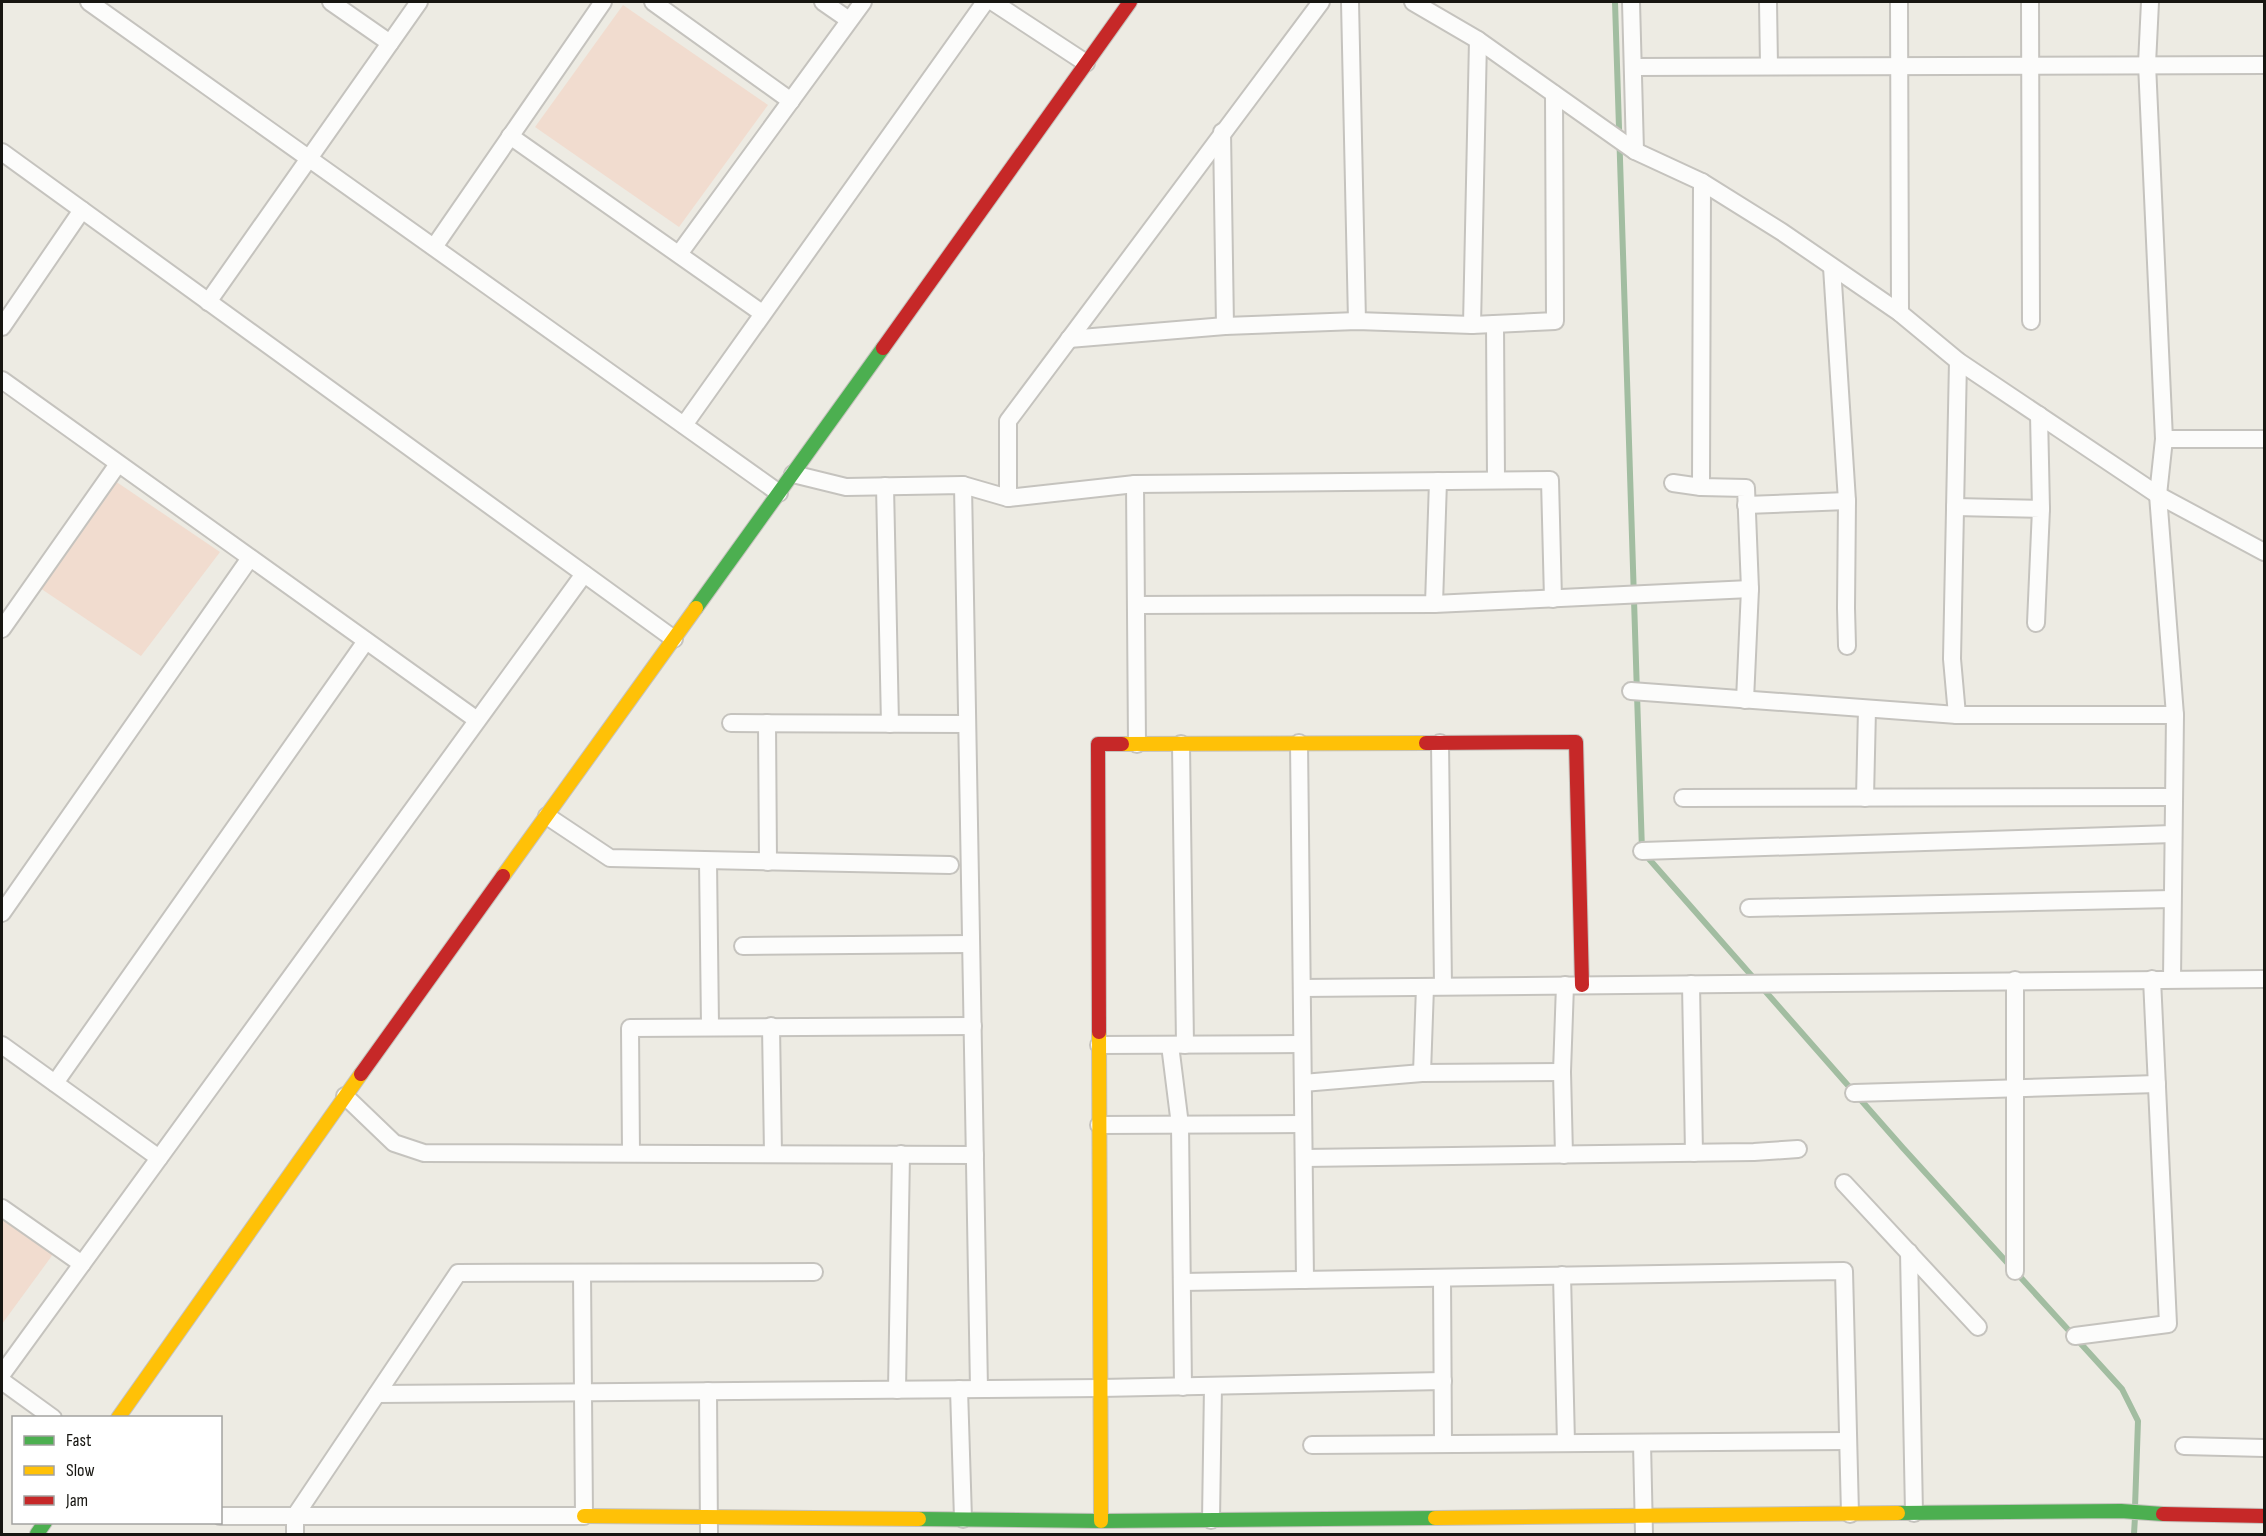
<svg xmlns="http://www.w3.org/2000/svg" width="2266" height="1536" viewBox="0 0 2266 1536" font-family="'Sofia Sans Condensed',sans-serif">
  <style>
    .green { fill: #f1dccf }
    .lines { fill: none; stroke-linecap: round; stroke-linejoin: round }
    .stream { stroke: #a2bda1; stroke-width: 6 }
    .street-casing { stroke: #c5c3be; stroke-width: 20 }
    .fast-casing { stroke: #c5c3be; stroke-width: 16 }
    .slow-casing { stroke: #c5c3be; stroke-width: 16 }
    .jam-casing { stroke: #c5c3be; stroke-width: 16 }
    .street { stroke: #fcfcfb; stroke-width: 16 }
    .fast { stroke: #4caf50; stroke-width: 14 }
    .slow { stroke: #ffc107; stroke-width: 14 }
    .jam { stroke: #c62828; stroke-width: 14 }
  </style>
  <rect width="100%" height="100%" fill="#edebe3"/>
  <g class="green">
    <polygon points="623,5 768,105 679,227 535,127"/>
    <polygon points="115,481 220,552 141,656 40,588"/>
    <polygon points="2,1213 55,1249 51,1257 2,1324"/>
  </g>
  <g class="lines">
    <g class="stream">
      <polyline points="1615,2 1642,851 1903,1148 2122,1389 2138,1421 2135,1507"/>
      <polyline points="2134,1534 2135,1517"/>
    </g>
    <g class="street-casing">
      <g id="street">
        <polyline points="89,2 779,493"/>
        <polyline points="331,2 390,43"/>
        <polyline points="653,2 791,101"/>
        <polyline points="823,2 849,20"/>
        <polyline points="993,2 1086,63"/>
        <polyline points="1350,2 1357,321"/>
        <polyline points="1413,2 1478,40 1635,151 1702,182 1782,232 1900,313 1958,361 2158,495 2264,552"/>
        <polyline points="1631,2 1635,151"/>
        <polyline points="1768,2 1769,66"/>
        <polyline points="1899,2 1900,313"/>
        <polyline points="2030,2 2031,321"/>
        <polyline points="2150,2 2147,64 2164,439 2158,495 2175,715 2172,979"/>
        <polyline points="1633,67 2264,65"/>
        <polyline points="1222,132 1225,326"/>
        <polyline points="510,136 762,313"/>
        <polyline points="2,152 674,639"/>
        <polyline points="434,247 603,2"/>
        <polyline points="679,254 863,2"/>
        <polyline points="1832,267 1847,501 1846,608 1847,646"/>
        <polyline points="208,302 419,2"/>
        <polyline points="1495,324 1496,480"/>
        <polyline points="1472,325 1478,40"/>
        <polyline points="2,327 82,210"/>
        <polyline points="1069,339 1225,326 1357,321 1472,325 1555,321 1554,94"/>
        <polyline points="2,380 477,720"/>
        <polyline points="2039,415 2041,509"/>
        <polyline points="684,425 985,2"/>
        <polyline points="2164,439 2264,439"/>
        <polyline points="793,474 846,487 963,485 1008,498 1135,484 1550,480 1553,599"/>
        <polyline points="1673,483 1701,487 1746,488 1750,589 1745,700"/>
        <polyline points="1135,484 1137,744"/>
        <polyline points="963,485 979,1389"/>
        <polyline points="885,486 890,724"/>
        <polyline points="1701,487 1702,182"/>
        <polyline points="1008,498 1008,421 1321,2"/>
        <polyline points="1746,505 1847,501"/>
        <polyline points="1955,507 2041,509 2036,623"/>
        <polyline points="1434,604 1750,589"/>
        <polyline points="1136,605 1434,604 1438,481"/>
        <polyline points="2,629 118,464"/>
        <polyline points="1631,691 1957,715 2175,715"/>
        <polyline points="1957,715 1952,659 1958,361"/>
        <polyline points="731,723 967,724"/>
        <polyline points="767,723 768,862"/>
        <polyline points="1299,743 1305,1280"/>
        <polyline points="1440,743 1443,986"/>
        <polyline points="1181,744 1185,1045"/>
        <polyline points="1683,798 2174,797"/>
        <polyline points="1865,798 1867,709"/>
        <polyline points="547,816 610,858 950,865"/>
        <polyline points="1642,851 2173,834"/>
        <polyline points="708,861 710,1026"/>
        <polyline points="1749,908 2172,899"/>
        <polyline points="2,913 250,558"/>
        <polyline points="743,946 971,944"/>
        <polyline points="1691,984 1694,1153"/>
        <polyline points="1302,988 2264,979"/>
        <polyline points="771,1026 773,1154"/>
        <polyline points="2,1045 159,1158"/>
        <polyline points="1099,1045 1302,1044"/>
        <polyline points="1170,1045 1180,1125 1183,1387"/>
        <polyline points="1422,1073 1425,987"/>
        <polyline points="55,1083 366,641"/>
        <polyline points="1303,1083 1422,1073 1562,1072"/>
        <polyline points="1854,1093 2157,1084"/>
        <polyline points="345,1096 394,1143 424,1153 975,1155"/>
        <polyline points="1099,1125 1303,1124"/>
        <polyline points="631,1153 630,1028 973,1026"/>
        <polyline points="1564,1155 1562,1072 1565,985"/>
        <polyline points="1304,1158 1754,1152 1798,1149"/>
        <polyline points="1844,1183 1978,1327"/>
        <polyline points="2,1208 82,1264"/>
        <polyline points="1909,1252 1914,1513"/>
        <polyline points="2015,1271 2015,980"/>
        <polyline points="1562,1275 1566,1443"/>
        <polyline points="1442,1278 1443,1444"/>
        <polyline points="1182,1282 1844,1271 1850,1514"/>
        <polyline points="2075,1336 2168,1324 2152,979"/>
        <polyline points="2,1374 584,574"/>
        <polyline points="2,1381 53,1418"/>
        <polyline points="959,1389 963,1519"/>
        <polyline points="897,1390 901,1154"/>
        <polyline points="708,1391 709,1534"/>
        <polyline points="377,1394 1101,1388 1443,1381"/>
        <polyline points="1642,1443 1644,1534"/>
        <polyline points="1312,1445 1848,1441"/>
        <polyline points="2184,1446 2264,1448"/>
        <polyline points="220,1516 584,1516 582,1273"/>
        <polyline points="1211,1520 1213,1386"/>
        <polyline points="295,1534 295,1516 458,1273 814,1272"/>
      </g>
    </g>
    <g class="fast-casing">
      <g id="fast">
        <polyline points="696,608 883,348"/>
        <polyline points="1898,1513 2121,1511 2163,1514"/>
        <polyline points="919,1519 1101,1521 1435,1518"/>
        <polyline points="37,1534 45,1522"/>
      </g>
    </g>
    <g class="slow-casing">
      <g id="slow">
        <polyline points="1122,744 1426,743"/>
        <polyline points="503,876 696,608"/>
        <polyline points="1099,1032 1101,1521"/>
        <polyline points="118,1418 361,1074"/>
        <polyline points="584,1516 919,1519"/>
        <polyline points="1435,1518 1898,1513"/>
      </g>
    </g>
    <g class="jam-casing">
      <g id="jam">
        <polyline points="883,348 1130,2"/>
        <polyline points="1426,743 1576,742 1582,985"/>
        <polyline points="1099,1032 1098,744 1122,744"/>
        <polyline points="361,1074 503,876"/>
        <polyline points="2163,1514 2264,1516"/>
      </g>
    </g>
    <use href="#street" class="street"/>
    <use href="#fast" class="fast"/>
    <use href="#slow" class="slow"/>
    <use href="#jam" class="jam"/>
  </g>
  <rect width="2266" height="1536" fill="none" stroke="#171611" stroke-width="6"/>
  <rect x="12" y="1416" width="210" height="108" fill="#ffffff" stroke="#a2a2a0" stroke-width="1.5"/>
  <rect x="24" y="1436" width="30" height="9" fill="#4caf50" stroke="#a2a2a0" stroke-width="1.5"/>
  <text x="66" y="1446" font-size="18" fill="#171611">Fast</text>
  <rect x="24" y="1466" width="30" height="9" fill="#ffc107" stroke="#a2a2a0" stroke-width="1.5"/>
  <text x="66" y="1476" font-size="18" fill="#171611">Slow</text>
  <rect x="24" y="1496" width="30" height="9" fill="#c62828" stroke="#a2a2a0" stroke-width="1.5"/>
  <text x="66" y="1506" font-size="18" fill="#171611">Jam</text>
</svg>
